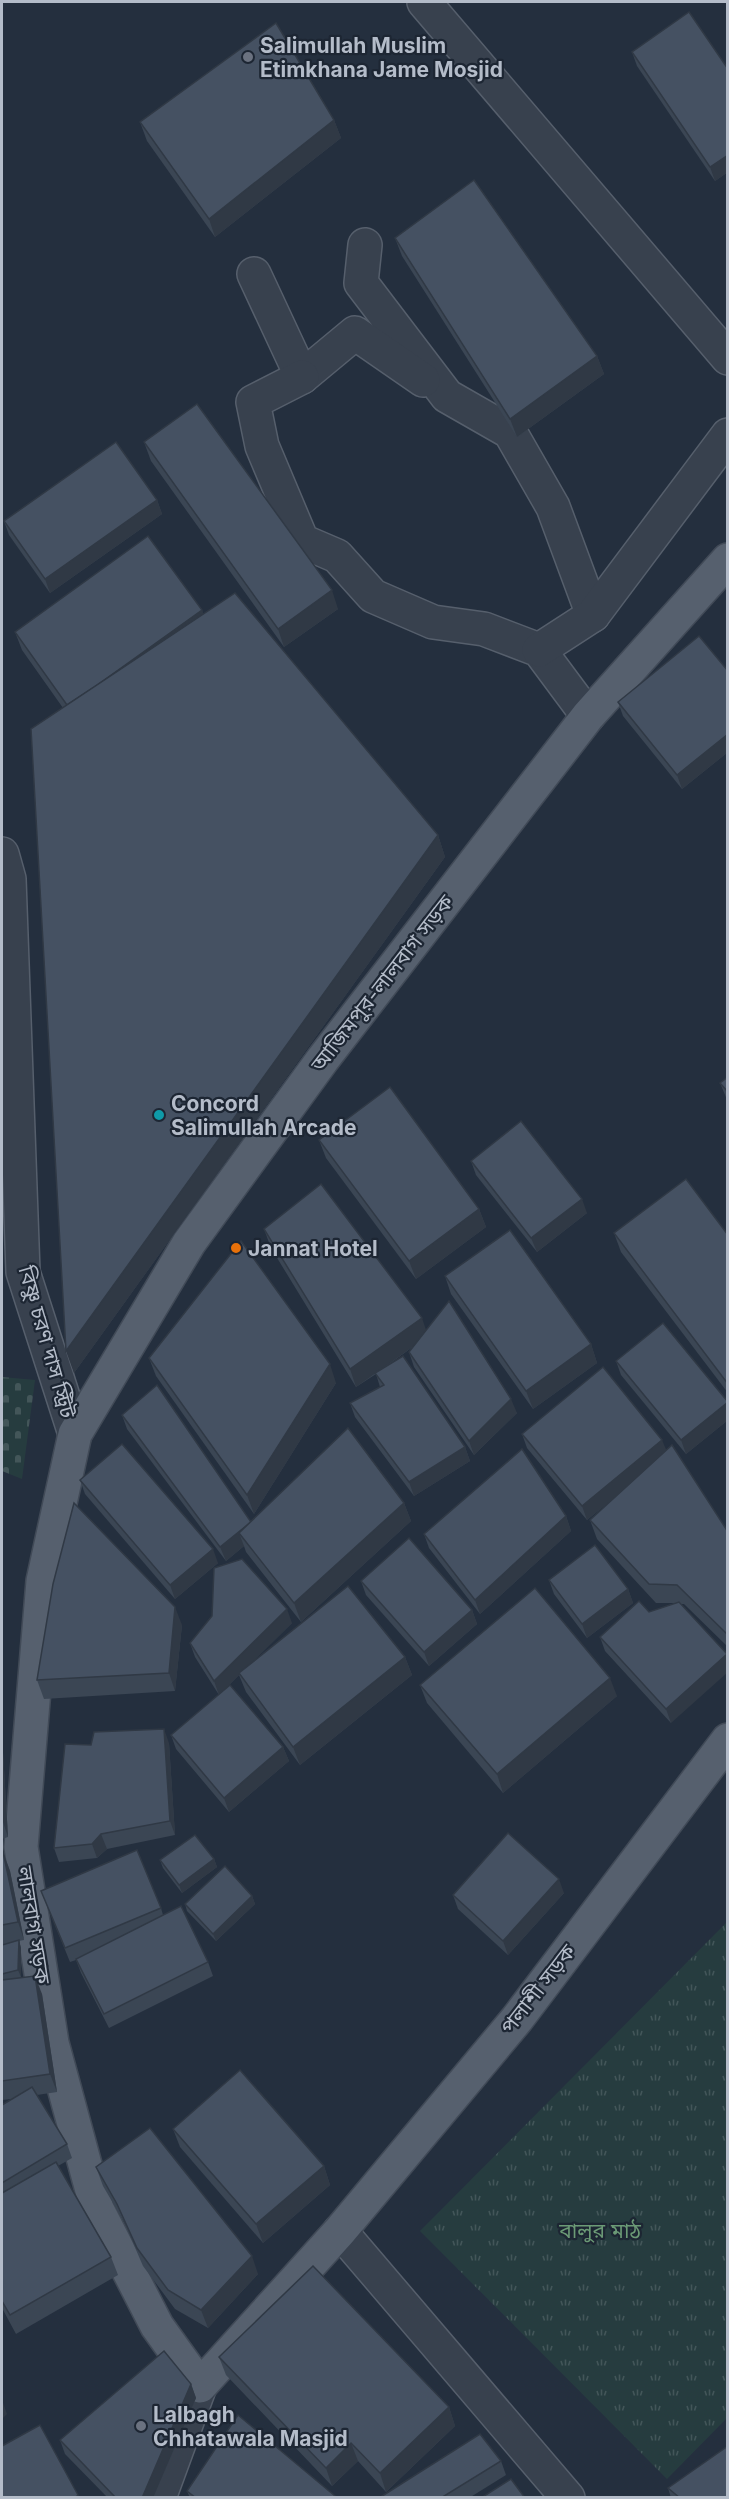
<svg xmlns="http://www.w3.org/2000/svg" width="729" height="2499" viewBox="0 0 729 2499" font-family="Inter,'Noto Sans Bengali',sans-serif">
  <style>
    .cemetery { fill: url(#cemetery-stones) }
    .park { fill: url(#park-tufts) }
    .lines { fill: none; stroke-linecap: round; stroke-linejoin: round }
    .minor-casing { stroke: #565f6c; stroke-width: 36 }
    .major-casing { stroke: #414a57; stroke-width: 36 }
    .minor { stroke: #38414e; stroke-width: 33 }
    .major { stroke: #56606e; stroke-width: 33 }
    .wall { fill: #3b4654 }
    .shaded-wall { fill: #303945 }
    .building { fill: #455162; stroke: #303945; stroke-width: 1.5 }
    .worship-dot { fill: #6b7280; stroke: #1d2633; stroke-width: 2 }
    .culture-dot { fill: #0f9aa8; stroke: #1d2633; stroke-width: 2 }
    .food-dot { fill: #e8710a; stroke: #1d2633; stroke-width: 2 }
    .labels { text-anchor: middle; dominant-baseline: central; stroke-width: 4.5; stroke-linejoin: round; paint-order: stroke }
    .poi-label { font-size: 21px; font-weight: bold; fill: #b4bcc9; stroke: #1d2633; text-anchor: start }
    .street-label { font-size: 21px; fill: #b4bcc9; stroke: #1d2633 }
    .park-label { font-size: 21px; fill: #6b9a76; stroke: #1d2633 }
  </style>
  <defs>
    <pattern id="cemetery-stones" width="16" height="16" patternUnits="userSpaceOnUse" patternTransform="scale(1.5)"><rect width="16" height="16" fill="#263c3f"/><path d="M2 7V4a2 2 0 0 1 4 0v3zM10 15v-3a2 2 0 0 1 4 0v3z" fill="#435659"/></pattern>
    <pattern id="park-tufts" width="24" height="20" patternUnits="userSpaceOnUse" patternTransform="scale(1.5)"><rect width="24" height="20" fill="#263c3f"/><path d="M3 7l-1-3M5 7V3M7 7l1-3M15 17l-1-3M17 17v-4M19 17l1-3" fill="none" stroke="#435659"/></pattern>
  </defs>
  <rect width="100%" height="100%" fill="#242f3e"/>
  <polygon class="cemetery" points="2,1377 35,1380 22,1479 2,1471"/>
  <polygon class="park" points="727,1922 727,2418 667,2479 420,2231"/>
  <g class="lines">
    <g class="minor-casing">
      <g id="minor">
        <polyline points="424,2 728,358"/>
        <polyline points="365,245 361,283 447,396 510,432 553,507 593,615"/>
        <polyline points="254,274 302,377 355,333 423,380"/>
        <polyline points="302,377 253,402 262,446 302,541 337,556 373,596 433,622 484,629 539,650 588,716"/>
        <polyline points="539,650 593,615 728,435"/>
        <polyline points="2,854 9,879 23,1272 75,1434"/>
        <polyline points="340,2231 568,2498"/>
        <polyline points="159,2498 200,2386"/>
      </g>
    </g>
    <g class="major-casing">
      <polyline id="major" points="728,560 588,716 323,1059 189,1243 75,1434 43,1581 21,1847 52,2043 97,2209 157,2326 200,2386 340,2231 517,2019 728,1740"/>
    </g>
    <use href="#minor" class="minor"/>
    <use href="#major" class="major"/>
  </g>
  <g class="wall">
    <polygon points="632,52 728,69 728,172 715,181 637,66"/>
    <polygon points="334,120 341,138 215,237 147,141 140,122"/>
    <polygon points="395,238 597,356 604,374 517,437 402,256"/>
    <polygon points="144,442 338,609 284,647 151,461"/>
    <polygon points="157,500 162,514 50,593 9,535 4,521"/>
    <polygon points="202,610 203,614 438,835 445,857 74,1373 63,708 22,650 15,632"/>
    <polygon points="728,671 728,752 682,789 623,716 618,702"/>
    <polygon points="728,1077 728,1102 720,1083"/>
    <polygon points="319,1140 479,1209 486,1227 416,1279 326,1158"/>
    <polygon points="471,1161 587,1213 537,1252 476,1175"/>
    <polygon points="264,1229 426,1330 517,1413 474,1455 414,1367 409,1352 414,1346 388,1365 465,1447 470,1461 414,1496 355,1417 350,1403 380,1387 376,1374 356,1387 271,1248"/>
    <polygon points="614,1233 728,1235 728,1393 621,1252"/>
    <polygon points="445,1276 591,1344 597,1363 533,1409 451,1294"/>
    <polygon points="149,1358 336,1383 254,1514 156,1376"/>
    <polygon points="616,1361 728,1402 728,1420 686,1454 621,1375"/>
    <polygon points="122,1415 251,1522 404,1503 411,1521 301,1622 246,1552 244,1546 226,1561 127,1429"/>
    <polygon points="522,1434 666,1450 728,1532 728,1647 684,1604 681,1604 671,1723 605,1651 600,1637 649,1612 675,1603 656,1603 597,1539 590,1520 620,1493 587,1520 527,1448"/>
    <polygon points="80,1480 218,1563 175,1599 85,1494"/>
    <polygon points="566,1516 571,1531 480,1614 429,1548 424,1534"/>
    <polygon points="549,1580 628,1589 633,1603 587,1638 554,1594"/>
    <polygon points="361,1581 472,1610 477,1624 429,1666 366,1595"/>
    <polygon points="292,1623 248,1666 405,1657 412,1675 300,1765 246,1692 239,1675 220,1694 283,1747 289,1761 229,1812 176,1749 171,1735 219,1695 195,1657 190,1643"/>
    <polygon points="182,1625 175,1691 44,1699 37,1680"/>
    <polygon points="420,1685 617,1696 503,1793 427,1703"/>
    <polygon points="2,1735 8,1837 2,1839"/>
    <polygon points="169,1743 175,1835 107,1849 97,1858 59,1862 54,1848 91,1745"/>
    <polygon points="3,1852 10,1871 24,1940 19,1941 21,1948 21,1977 42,1994 57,2092 37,2095 67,2144 72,2158 58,2166 111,2257 118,2275 16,2334 2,2308 2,2105 11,2099 2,2100 2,1853"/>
    <polygon points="214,1859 217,1867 182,1893 163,1868 160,1860"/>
    <polygon points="41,1891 161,1908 163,1915 208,1962 213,1976 109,2028 81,1973 76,1960 70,1962"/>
    <polygon points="564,1893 508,1955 458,1909 453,1895"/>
    <polygon points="252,1896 255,1904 216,1941 187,1911 185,1904"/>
    <polygon points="173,2129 324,2166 330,2185 263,2243 180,2147"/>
    <polygon points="96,2167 258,2274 208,2328 175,2309 143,2266 124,2222 103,2186"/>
    <polygon points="219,2357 449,2407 455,2426 386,2492 358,2461 332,2486 226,2375"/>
    <polygon points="191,2384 196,2398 153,2498 108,2498 65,2454 60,2440"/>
    <polygon points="501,2461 506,2475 469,2498 379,2498"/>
    <polygon points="668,2488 728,2498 671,2498"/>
    <polygon points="187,2491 337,2498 190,2498"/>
  </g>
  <g class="shaded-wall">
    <polygon points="334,120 341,138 215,237 209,219"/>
    <polygon points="728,155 728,172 715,181 710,167"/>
    <polygon points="597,356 604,374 517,437 510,419"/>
    <polygon points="157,500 162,514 50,593 45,579"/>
    <polygon points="332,590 338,609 284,647 278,629"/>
    <polygon points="202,610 208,628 68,705"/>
    <polygon points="728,734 728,752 682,789 677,775"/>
    <polygon points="438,835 445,857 74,1373 66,1351"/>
    <polygon points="582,1199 587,1213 537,1252 531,1238"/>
    <polygon points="479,1209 486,1227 416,1279 409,1261"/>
    <polygon points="422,1318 428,1336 356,1387 350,1369"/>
    <polygon points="591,1344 597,1363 533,1409 526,1391"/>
    <polygon points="330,1364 336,1383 254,1514 247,1495"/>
    <polygon points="511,1399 517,1413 474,1455 469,1441"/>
    <polygon points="728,1402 728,1420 686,1454 681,1440"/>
    <polygon points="662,1440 668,1454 587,1520 582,1506"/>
    <polygon points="465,1447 470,1461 414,1496 409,1482"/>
    <polygon points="404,1503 411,1521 301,1622 294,1603"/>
    <polygon points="566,1516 571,1531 480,1614 475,1600"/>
    <polygon points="251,1522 239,1533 244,1546 226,1561 220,1547"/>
    <polygon points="213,1549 218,1563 175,1599 170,1585"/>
    <polygon points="628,1589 633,1603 587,1638 582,1624"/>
    <polygon points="175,1607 182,1625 175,1691 169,1673"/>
    <polygon points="287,1609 292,1623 219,1695 214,1681"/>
    <polygon points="472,1610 477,1624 429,1666 424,1652"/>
    <polygon points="727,1654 728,1672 671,1723 666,1709"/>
    <polygon points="405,1657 412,1675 300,1765 293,1747"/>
    <polygon points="610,1678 617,1696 503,1793 497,1774"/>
    <polygon points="164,1729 169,1743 175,1835 170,1821"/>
    <polygon points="2,1735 8,1837 2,1819"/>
    <polygon points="283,1747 289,1761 229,1812 224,1798"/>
    <polygon points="101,1834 107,1849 97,1858 92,1844"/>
    <polygon points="3,1852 10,1871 24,1940 18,1922"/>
    <polygon points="214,1859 217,1867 182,1893 179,1885"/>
    <polygon points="559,1879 564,1893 508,1955 503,1941"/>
    <polygon points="252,1896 255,1904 216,1941 213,1934"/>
    <polygon points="19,1940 21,1948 21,1977 18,1970"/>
    <polygon points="35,1976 42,1994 57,2092 50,2074"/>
    <polygon points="324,2166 330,2185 263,2243 256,2224"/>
    <polygon points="252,2256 258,2274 208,2328 201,2310"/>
    <polygon points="191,2384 196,2398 153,2498 142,2498"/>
    <polygon points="2,2400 7,2414 2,2419"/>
    <polygon points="449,2407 455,2426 386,2492 380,2473"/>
    <polygon points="351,2443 358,2461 332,2486 326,2468"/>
  </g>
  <g class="building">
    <polygon points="689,12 728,69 728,155 710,167 632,52"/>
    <polygon points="276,23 334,120 209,219 140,122"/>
    <polygon points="474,180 597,356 510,419 395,238"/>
    <polygon points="197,404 332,590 278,629 144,442"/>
    <polygon points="116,442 157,500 45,579 4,521"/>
    <polygon points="148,536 202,610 93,688 67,705 15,632"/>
    <polygon points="235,593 438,835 66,1351 31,729"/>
    <polygon points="699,636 728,671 728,734 677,775 618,702"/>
    <polygon points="728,1077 728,1092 720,1083"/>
    <polygon points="390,1087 479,1209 409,1261 319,1140"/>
    <polygon points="521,1121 582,1199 531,1238 471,1161"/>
    <polygon points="686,1179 728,1235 728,1384 614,1233"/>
    <polygon points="321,1184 422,1318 350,1369 264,1229"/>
    <polygon points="510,1230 591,1344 526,1391 445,1276"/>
    <polygon points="241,1241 330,1364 247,1495 149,1358"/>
    <polygon points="449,1301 511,1399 469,1441 409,1352"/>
    <polygon points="663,1323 728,1402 681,1440 616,1361"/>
    <polygon points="403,1356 465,1447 409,1482 350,1403 384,1385 375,1373"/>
    <polygon points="603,1367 662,1440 582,1506 522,1434"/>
    <polygon points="157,1385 251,1522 220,1547 122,1415"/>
    <polygon points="348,1428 404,1503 294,1603 239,1533"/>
    <polygon points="122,1444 213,1549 170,1585 80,1480"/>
    <polygon points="672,1445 728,1532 728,1635 677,1585 649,1584 590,1520"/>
    <polygon points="522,1449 566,1516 475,1600 424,1534"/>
    <polygon points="74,1503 175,1607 169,1673 37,1680 53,1584"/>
    <polygon points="409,1538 472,1610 424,1652 361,1581"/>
    <polygon points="595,1545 628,1589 582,1624 549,1580"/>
    <polygon points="242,1559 287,1609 214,1681 190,1643 212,1616 214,1568"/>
    <polygon points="348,1586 405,1657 293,1747 239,1673"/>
    <polygon points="535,1588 610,1678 497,1774 420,1685"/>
    <polygon points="639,1601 649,1612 679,1602 727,1654 666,1709 600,1637"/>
    <polygon points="230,1685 283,1747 224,1798 171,1735"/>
    <polygon points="164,1729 170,1821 101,1834 92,1844 54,1848 65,1744 91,1745 94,1732"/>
    <polygon points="508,1833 559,1879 503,1941 453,1895"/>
    <polygon points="195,1835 214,1859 179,1885 160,1860"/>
    <polygon points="137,1850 161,1908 65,1948 41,1891"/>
    <polygon points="3,1852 18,1922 2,1925 2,1853"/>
    <polygon points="225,1866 252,1896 213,1934 185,1904"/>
    <polygon points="181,1906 208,1962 104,2014 76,1959"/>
    <polygon points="19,1940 18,1970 2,1974 2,1945"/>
    <polygon points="35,1976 50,2074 2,2081 2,1980"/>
    <polygon points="240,2070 324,2166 256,2224 173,2129"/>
    <polygon points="32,2087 67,2144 2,2183 2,2105"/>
    <polygon points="150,2128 252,2256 201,2310 168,2290 137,2248 117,2204 96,2167"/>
    <polygon points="56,2162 111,2257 10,2315 2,2301 2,2193"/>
    <polygon points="313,2266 449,2407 380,2473 351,2443 326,2468 219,2357"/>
    <polygon points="164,2351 191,2384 142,2498 116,2498 60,2440"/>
    <polygon points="238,2415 335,2496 337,2498 196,2498 187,2491"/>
    <polygon points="40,2425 78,2495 75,2498 2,2498 2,2446"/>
    <polygon points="480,2434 501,2461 441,2498 379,2498"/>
    <polygon points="728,2446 728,2498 680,2498 668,2488"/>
    <polygon points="511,2479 525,2498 481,2498"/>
  </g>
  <g class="worship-dot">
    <circle cx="248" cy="57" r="6"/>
    <circle cx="141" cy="2426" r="6"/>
  </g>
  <circle class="culture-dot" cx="159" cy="1115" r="6"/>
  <circle class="food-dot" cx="236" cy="1248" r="6"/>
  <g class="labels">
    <g class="poi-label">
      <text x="260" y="45">Salimullah Muslim<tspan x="260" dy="24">Etimkhana Jame Mosjid</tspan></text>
      <text x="171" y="1103">Concord<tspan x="171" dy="24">Salimullah Arcade</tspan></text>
      <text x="248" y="1248">Jannat Hotel</text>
      <text x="153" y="2414">Lalbagh<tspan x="153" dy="24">Chhatawala Masjid</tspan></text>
    </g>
    <g class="street-label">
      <text transform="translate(382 983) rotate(-52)">আজিমপুর-লালবাগ সড়ক</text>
      <text transform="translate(47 1342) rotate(74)">বিষ্ণু চরণ দাস স্ট্রিট</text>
      <text transform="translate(34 1925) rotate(81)">লালবাগ সড়ক</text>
      <text transform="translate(538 1989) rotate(-52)">পলাশী সড়ক</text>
    </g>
    <g class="park-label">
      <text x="600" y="2230">বালুর মাঠ</text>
    </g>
  </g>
  <rect width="729" height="2499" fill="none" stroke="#b4bcc9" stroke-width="6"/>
</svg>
